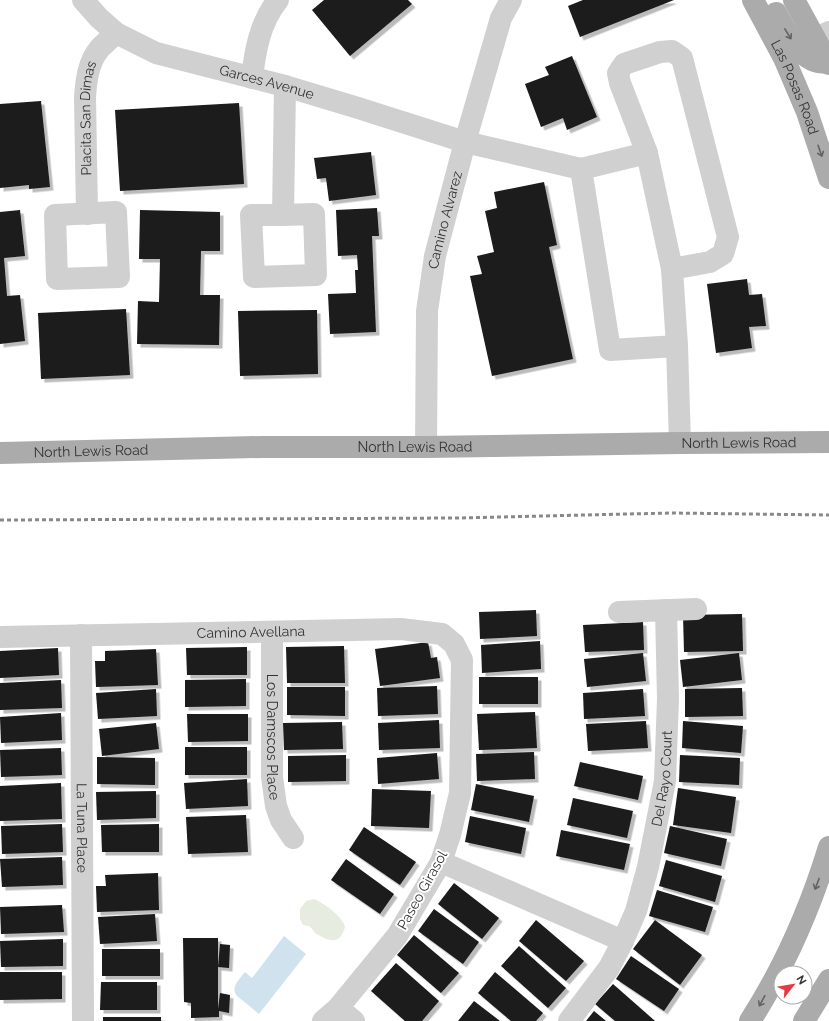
<svg xmlns="http://www.w3.org/2000/svg" width="829" height="1021" viewBox="0 0 829 1021" font-family="Raleway,sans-serif">
  <style>
    .green { fill: #e6ecdf }
    .water { fill: #cfe2ee }
    .building { fill: #1a1a1a; filter: url(#shadow) }
    .lines { fill: none; stroke-linecap: round; stroke-linejoin: round }
    .minor { stroke: #d0d0d0; stroke-width: 22 }
    .major { stroke: #ababab; stroke-width: 22 }
    .rail { stroke: #888; stroke-width: 3; stroke-dasharray: 4 3; stroke-linecap: butt }
    .oneway { stroke: #636363 }
    .labels { text-anchor: middle; dominant-baseline: central; stroke-width: 4; stroke-linejoin: round; paint-order: stroke }
    .street-label { font-size: 14px; fill: #333; stroke: #fff }
  </style>
  <defs>
    <filter id="shadow"><feDropShadow dx="3.5" dy="3.5" stdDeviation="0" flood-color="#0004"/></filter>
  </defs>
  <rect width="100%" height="100%" fill="#fff"/>
  <path class="green" d="M314 899C324 903 343 917 345 927 340 946 328 941 315 933 313 931 312 928 309 926L303 925 300 919V909L306 901Z"/>
  <path class="water" d="M284 936 306 954 259 1014 237 996C230 987 239 980 245 972L252 978Z"/>
  <g class="building">
    <polygon points="324,0 408,0 412,4 350,56 312,10"/>
    <polygon points="583,0 674,0 580,37 568,6"/>
    <polygon points="572,56 597,117 567,130 563,118 541,127 525,84 549,75 545,67"/>
    <polygon points="41,101 50,187 29,189 29,185 0,188 0,104"/>
    <polygon points="239,103 244,184 120,191 115,110"/>
    <polygon points="371,152 376,195 329,201 326,178 317,179 314,158"/>
    <polygon points="544,182 557,245 549,247 573,359 492,376 470,276 482,274 477,256 494,252 485,211 497,208 494,192"/>
    <polygon points="377,208 379,236 372,236 376,332 330,334 328,294 356,293 355,270 358,270 357,255 338,256 336,210"/>
    <polygon points="20,210 25,256 4,258 7,296 20,295 25,341 0,344 0,212"/>
    <polygon points="140,210 220,212 220,251 201,251 200,295 220,295 219,345 137,344 138,301 159,302 160,259 139,259"/>
    <polygon points="747,279 749,295 762,294 766,326 749,327 752,348 716,353 707,284"/>
    <polygon points="126,309 130,375 41,379 38,313"/>
    <polygon points="317,310 318,374 240,376 238,311"/>
    <polygon points="536,610 537,636 480,639 479,612"/>
    <polygon points="742,614 743,651 684,652 683,615"/>
    <polygon points="643,622 644,650 585,652 583,625"/>
    <polygon points="540,641 541,669 482,673 481,645"/>
    <polygon points="428,642 431,658 437,657 440,678 380,686 375,649"/>
    <polygon points="344,646 345,683 287,683 286,647"/>
    <polygon points="247,647 247,675 187,675 186,648"/>
    <polygon points="58,648 59,675 0,678 0,651"/>
    <polygon points="156,649 158,685 96,687 95,661 105,661 105,651"/>
    <polygon points="643,653 646,681 587,687 584,659"/>
    <polygon points="739,653 742,680 683,687 680,660"/>
    <rect x="479" y="677" width="59" height="27"/>
    <polygon points="246,679 246,706 185,707 185,680"/>
    <polygon points="61,680 62,708 0,710 0,683"/>
    <polygon points="437,686 438,714 378,716 377,688"/>
    <polygon points="287,687 345,687 345,716 287,715"/>
    <polygon points="742,688 743,716 685,717 685,689"/>
    <polygon points="156,689 157,716 98,719 96,693"/>
    <polygon points="643,689 645,716 584,719 583,693"/>
    <polygon points="535,712 537,748 479,750 477,714"/>
    <polygon points="61,713 62,740 1,743 0,717"/>
    <polygon points="187,714 248,714 248,741 188,742"/>
    <polygon points="439,720 440,748 379,750 378,723"/>
    <polygon points="646,721 648,748 588,751 586,724"/>
    <polygon points="683,721 743,726 741,753 682,748"/>
    <polygon points="342,722 343,749 284,750 283,723"/>
    <polygon points="156,723 159,749 102,756 99,729"/>
    <rect x="185" y="747" width="62" height="28"/>
    <polygon points="61,748 62,775 1,777 0,750"/>
    <polygon points="534,752 535,779 477,781 476,754"/>
    <polygon points="437,753 439,779 378,784 377,758"/>
    <polygon points="346,755 346,781 288,782 288,756"/>
    <polygon points="680,755 740,758 739,785 679,782"/>
    <polygon points="97,757 155,758 155,785 97,784"/>
    <polygon points="580,762 643,776 638,800 574,786"/>
    <polygon points="247,779 248,806 186,809 184,783"/>
    <polygon points="61,783 62,819 0,821 0,786"/>
    <polygon points="476,784 534,796 529,822 471,810"/>
    <polygon points="678,788 736,797 731,833 673,825"/>
    <polygon points="372,789 431,791 429,828 371,826"/>
    <polygon points="156,791 156,818 97,820 96,792"/>
    <polygon points="573,798 633,811 627,838 567,825"/>
    <polygon points="246,815 248,852 188,854 186,817"/>
    <polygon points="470,816 526,828 521,854 465,842"/>
    <polygon points="62,824 63,852 2,854 1,826"/>
    <polygon points="159,824 159,852 102,852 101,825"/>
    <polygon points="670,826 727,839 721,866 664,853"/>
    <polygon points="364,827 416,862 400,885 349,850"/>
    <polygon points="561,830 630,844 624,870 556,856"/>
    <polygon points="62,857 63,885 2,887 0,859"/>
    <polygon points="346,859 394,894 380,914 331,880"/>
    <polygon points="666,860 722,876 715,902 659,886"/>
    <polygon points="158,873 159,910 97,912 96,886 106,886 105,875"/>
    <polygon points="454,883 499,918 482,939 438,904"/>
    <polygon points="657,890 713,907 705,932 649,916"/>
    <polygon points="62,905 64,932 1,934 0,907"/>
    <polygon points="434,909 479,942 463,964 418,931"/>
    <polygon points="155,914 157,941 100,944 98,917"/>
    <polygon points="536,920 584,961 566,981 519,941"/>
    <polygon points="655,920 702,955 680,985 633,949"/>
    <polygon points="414,935 459,973 441,993 397,955"/>
    <polygon points="183,938 218,938 218,1009 220,993 230,995 229,1013 219,1011 219,1017 191,1018 191,1003 184,1002"/>
    <polygon points="63,939 63,966 1,967 0,941"/>
    <polygon points="220,944 230,945 229,968 218,967"/>
    <polygon points="519,946 566,988 548,1008 501,966"/>
    <rect x="102" y="949" width="58" height="27"/>
    <polygon points="631,956 679,989 664,1011 616,979"/>
    <polygon points="396,963 439,1001 422,1021 405,1021 371,991"/>
    <polygon points="0,972 62,972 62,999 0,1000"/>
    <polygon points="495,972 543,1013 536,1021 511,1021 478,993"/>
    <polygon points="101,982 157,982 157,1010 100,1010"/>
    <polygon points="613,984 655,1021 615,1021 595,1004"/>
    <polygon points="474,1001 500,1021 458,1021"/>
    <polygon points="594,1011 606,1021 586,1021"/>
    <rect x="103" y="1017" width="58" height="4"/>
  </g>
  <g class="lines">
    <g class="minor">
      <path id="s1" d="M83 0 99 18 116 33 156 53 285 86 355 107 465 142 581 169 647 153 620 83 618 73 624 64 660 52 672 51 682 58 728 237 723 254 710 262 672 269 677 346 610 350 581 169"/>
      <polyline points="816,38 829,32"/>
      <path d="M252 78C255 51 260 22 278 0"/>
      <polyline points="647,153 672,269"/>
      <polygon points="116,212 119,277 57,279 55,215"/>
      <path id="s2" d="M87 214 85 98C86 81 88 62 100 48 105 43 111 38 116 33"/>
      <polyline points="283,215 251,215 254,277 316,275 314,214 283,215 285,86"/>
      <polyline points="677,346 680,443"/>
      <path id="s3" d="M426 447 427 311 435 256 465 142 501 18 511 0"/>
      <polyline points="619,612 696,609"/>
      <path id="s4" d="M272 632V777L276 806 281 820 293 838"/>
      <path id="s5" d="M81 635 83 1021"/>
      <path id="s6" d="M0 637 401 629 442 634 454 644 462 660 460 793 450 835 441 862 397 936 338 1008 323 1021"/>
      <polyline points="441,862 623,941"/>
      <polyline points="338,1008 354,1021"/>
      <path id="s7" d="M569 1021 609 968 623 941 636 911 648 867 665 781 668 699 666 610"/>
    </g>
    <g class="major">
      <path id="s8" d="M753 0 784 58 807 112 829 178"/>
      <polyline points="794,0 829,64"/>
      <path d="M776 13C787 32 802 67 828 62"/>
      <path id="s9" d="M0 453 261 447H426L680 443 829 442"/>
      <path d="M750 1021C784 968 811 906 829 847"/>
      <polyline points="804,1021 829,980"/>
    </g>
    <polyline class="rail" points="0,520 457,518 671,513 829,515"/>
  </g>
  <defs><path id="oneway-shaft" d="M-6 0H5M1.5-3L5.5 0L1.5 3" fill="none" stroke-width="1.6" stroke-linecap="round" stroke-linejoin="round"/></defs>
  <g class="oneway">
    <use href="#oneway-shaft" transform="translate(788 34) rotate(58)"/>
    <use href="#oneway-shaft" transform="translate(820 151) rotate(71)"/>
    <use href="#oneway-shaft" transform="translate(817 884) rotate(111)"/>
    <use href="#oneway-shaft" transform="translate(762 1001) rotate(118)"/>
  </g>
  <g class="labels">
    <g class="street-label">
      <text stroke="none"><textPath href="#s1" startOffset="206">Garces Avenue</textPath></text>
      <text stroke="none"><textPath href="#s8" startOffset="97">Las Posas Road</textPath></text>
      <text stroke="none"><textPath href="#s2" startOffset="96">Placita San Dimas</textPath></text>
      <text stroke="none"><textPath href="#s3" startOffset="229">Camino Alvarez</textPath></text>
      <text stroke="none"><textPath href="#s9" startOffset="739">North Lewis Road</textPath></text>
      <text stroke="none"><textPath href="#s9" startOffset="415">North Lewis Road</textPath></text>
      <text stroke="none"><textPath href="#s9" startOffset="91">North Lewis Road</textPath></text>
      <text stroke="none"><textPath href="#s6" startOffset="251">Camino Avellana</textPath></text>
      <text stroke="none"><textPath href="#s4" startOffset="105">Los Damscos Place</textPath></text>
      <text stroke="none"><textPath href="#s7" startOffset="265">Del Rayo Court</textPath></text>
      <text stroke="none"><textPath href="#s5" startOffset="193">La Tuna Place</textPath></text>
      <text transform="translate(422 890) rotate(-61)">Paseo Girasol</text>
    </g>
  </g>
  <g transform="translate(793 985) rotate(59)"><circle r="19" fill="#ffffff" stroke="#adadad"/>
  <path d="M0-3L7 15L0 10L-7 15Z" fill="#e63946"/>
  <text y="-6" font-size="11" font-weight="bold" text-anchor="middle" fill="#333333">N</text>
  </g>
</svg>
